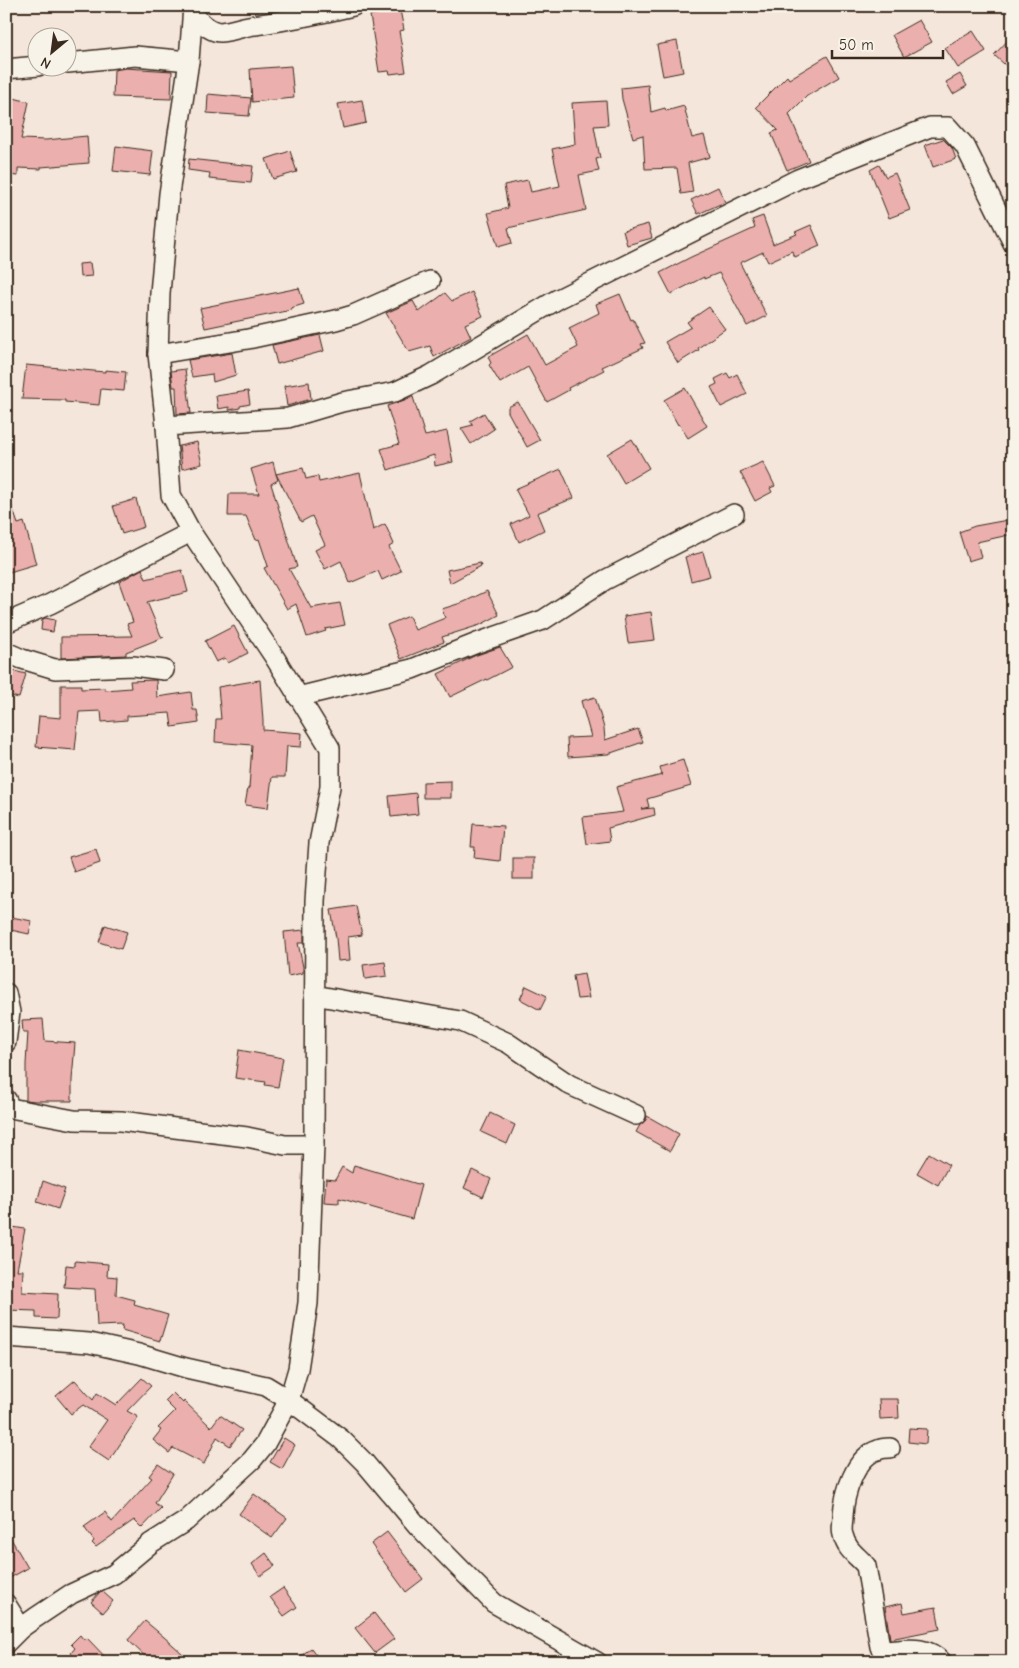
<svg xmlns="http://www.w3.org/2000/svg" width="1019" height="1668" viewBox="0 0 1019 1668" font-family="'Comic Neue',sans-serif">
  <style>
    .building { fill: #ebb0ad; stroke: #3b2a1e }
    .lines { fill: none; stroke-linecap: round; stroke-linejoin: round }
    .minor-casing { stroke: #3b2a1e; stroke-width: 22 }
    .minor { stroke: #f7f3e8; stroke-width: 19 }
  </style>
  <rect width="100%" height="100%" fill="#f5e6dc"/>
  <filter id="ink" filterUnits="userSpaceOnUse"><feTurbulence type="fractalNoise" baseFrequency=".02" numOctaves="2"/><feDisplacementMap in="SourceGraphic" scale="10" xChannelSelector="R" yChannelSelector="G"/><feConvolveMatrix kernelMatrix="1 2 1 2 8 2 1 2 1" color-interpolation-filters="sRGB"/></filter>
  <g filter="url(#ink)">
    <g class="building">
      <polygon points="400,10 404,30 399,31 406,72 390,74 389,71 379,72 370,15"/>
      <polygon points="919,20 932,42 904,57 892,35"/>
      <polygon points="973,31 986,51 958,68 945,48"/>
      <polygon points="1013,35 1013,72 994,55"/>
      <polygon points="677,41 683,72 663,76 657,45"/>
      <polygon points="827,56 839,77 807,96 789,114 809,161 787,170 771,133 778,130 756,107 787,76 789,79"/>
      <polygon points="291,66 294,98 252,102 250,69"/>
      <polygon points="126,68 172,71 171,99 113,97 114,70"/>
      <polygon points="960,74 967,86 953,94 946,82"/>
      <polygon points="648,85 651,112 665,108 666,111 684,106 692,138 704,135 710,157 688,163 693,192 681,194 677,168 645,169 643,135 633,138 622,99 621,88"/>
      <polygon points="208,94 251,98 249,116 207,113"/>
      <polygon points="6,96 29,102 21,139 46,140 87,136 89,163 41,167 41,169 18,168 18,176 6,175"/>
      <polygon points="362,100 366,123 343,128 338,104"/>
      <polygon points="606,101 608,125 594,126 600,158 596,159 599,171 579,175 586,210 508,228 512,243 498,247 488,213 508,208 504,185 528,180 531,192 560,186 552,149 575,144 572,103"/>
      <polygon points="943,139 952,148 956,159 933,167 925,145"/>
      <polygon points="116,146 153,151 150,175 113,171"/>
      <polygon points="290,151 297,172 273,179 266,159"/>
      <polygon points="189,159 253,166 251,183 209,179 210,173 188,170"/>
      <polygon points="879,165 886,177 895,173 910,210 889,218 870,170"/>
      <polygon points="718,187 725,202 698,214 691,200"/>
      <polygon points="763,216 773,244 797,234 795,232 811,225 820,246 795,257 792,251 768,262 763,252 740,263 767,316 747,326 719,273 704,279 704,277 671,294 660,273 691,257 755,228 752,220"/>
      <polygon points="648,224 652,238 627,245 623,231"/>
      <polygon points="90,263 92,276 80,277 79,264"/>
      <polygon points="299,288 304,304 291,308 292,310 205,328 200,308"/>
      <polygon points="472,292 483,316 465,324 471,337 434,357 430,346 409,352 386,313 413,301 419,312 445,293 452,301"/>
      <polygon points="620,294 631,320 633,319 645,343 641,344 643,348 602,367 604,370 568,388 569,390 547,402 528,367 500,383 489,365 491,363 488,357 528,334 545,365 578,347 569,328 599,313 596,304"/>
      <polygon points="709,307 725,329 698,348 699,350 678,363 665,342 691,327 687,322"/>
      <polygon points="320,335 324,351 277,364 272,345"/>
      <polygon points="232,353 236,375 213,382 212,374 192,377 188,360"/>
      <polygon points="26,365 105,372 105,370 126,372 124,391 101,389 99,405 65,402 65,400 22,399"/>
      <polygon points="185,369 191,413 177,414 176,387 173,387 171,371"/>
      <polygon points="727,373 730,378 737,374 747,394 721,407 711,387 717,384 715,379"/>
      <polygon points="309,382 311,399 287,406 284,386"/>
      <polygon points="685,388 707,426 688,438 679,424 678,425 664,400"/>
      <polygon points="248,391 250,404 240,406 240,408 229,410 229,407 218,409 216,396"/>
      <polygon points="413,397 425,436 447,431 453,462 435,466 434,455 388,470 381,449 399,444 387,406"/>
      <polygon points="518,402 540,440 527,447 508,412 508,407"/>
      <polygon points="484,413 494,429 471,444 461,428 473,425 470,421"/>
      <polygon points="632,439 649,468 624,483 607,454"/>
      <polygon points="197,442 202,464 182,469 179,446"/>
      <polygon points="273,462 276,474 303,468 306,479 318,476 319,482 360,473 373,530 385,524 394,544 389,547 401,571 382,580 378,571 350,583 341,561 325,569 315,550 325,545 312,516 301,522 276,474 278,480 271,484 297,567 289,569 311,608 340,603 345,625 325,629 326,631 307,637 296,604 287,609 264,568 268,566 259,539 256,540 246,516 228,516 229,494 259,494 251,469"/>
      <polygon points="763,462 775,486 770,488 772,492 755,501 740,472"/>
      <polygon points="561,469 574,498 537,513 544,530 519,542 511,524 529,515 515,489"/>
      <polygon points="6,495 8,495 18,524 24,522 36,564 6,573"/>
      <polygon points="136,499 144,527 122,534 113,506"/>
      <polygon points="1013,519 1013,534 977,542 981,557 968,561 959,532 975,526"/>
      <polygon points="703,552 710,576 691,581 685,557"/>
      <polygon points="480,563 481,566 450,583 447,570"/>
      <polygon points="142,569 146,579 182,570 188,592 147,602 161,636 164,637 126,652 126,655 61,658 61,637 132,636 127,624 133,622 119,582"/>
      <polygon points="487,591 499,615 480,625 442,637 444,642 401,659 387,625 409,616 415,630 445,618 442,609 464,602"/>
      <polygon points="651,612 655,640 628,643 624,616"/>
      <polygon points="45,618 55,620 53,632 41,630 42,620"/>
      <polygon points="234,626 248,653 228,663 225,658 216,662 205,641"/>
      <polygon points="500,647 512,667 487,680 487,679 450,697 438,674 474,656"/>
      <polygon points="6,669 26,674 19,698 6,695"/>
      <polygon points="156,680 157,697 191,692 193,710 197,710 199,723 172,727 170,713 127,716 127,720 102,722 101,711 79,712 75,750 36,747 39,716 61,718 61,685 81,685 81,689 105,688 105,690 131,688 130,681"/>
      <polygon points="260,680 263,721 263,730 302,733 301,747 287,746 285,777 272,777 268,808 245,805 248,788 249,788 252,745 215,742 216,719 221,719 218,687"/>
      <polygon points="595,697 604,728 605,740 638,729 643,742 608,754 568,757 567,738 591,737 581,701"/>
      <polygon points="683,760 691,786 647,799 649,807 641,809 654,808 655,815 608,828 610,841 587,844 583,817 623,812 616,787 662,775 660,767"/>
      <polygon points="451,781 451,798 423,798 423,782"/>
      <polygon points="416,793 418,814 391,817 389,796"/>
      <polygon points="473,824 503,826 500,861 474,858 475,847 471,847"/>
      <polygon points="96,849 100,863 74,872 69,857"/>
      <rect x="513" y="858" width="21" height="21"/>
      <polygon points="356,906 362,935 348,937 350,960 338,961 336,938 331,910"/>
      <polygon points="6,916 32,921 29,934 6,929"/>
      <polygon points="105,925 127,932 121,949 99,942"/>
      <polygon points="304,930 304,943 298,943 303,967 303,973 288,976 284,932"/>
      <polygon points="385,962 387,976 365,979 363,965"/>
      <polygon points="584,974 589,998 577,999 573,976"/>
      <polygon points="526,986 547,996 540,1010 520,999"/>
      <polygon points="43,1019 45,1041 75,1043 72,1080 72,1101 35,1101 26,1100 26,1064 28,1032 23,1032 22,1020"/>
      <polygon points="239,1050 283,1058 278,1087 265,1085 266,1082 235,1078"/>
      <polygon points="490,1113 515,1125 507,1144 481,1132"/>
      <polygon points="647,1116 679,1134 670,1151 636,1132 640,1125 646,1120"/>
      <polygon points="929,1153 949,1165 938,1185 917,1173"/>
      <polygon points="354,1165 421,1185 412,1219 339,1198 339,1203 324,1202 326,1179 335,1180 342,1167 352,1173"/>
      <polygon points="472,1170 491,1179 483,1197 464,1188"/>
      <polygon points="43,1181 65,1189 58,1209 37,1202"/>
      <polygon points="6,1226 25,1229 17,1270 23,1270 22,1292 58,1294 57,1319 36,1318 36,1311 6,1310"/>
      <polygon points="75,1261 108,1264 107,1276 117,1277 116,1295 135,1300 134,1305 168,1315 160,1341 122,1330 123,1325 97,1326 95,1289 64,1287 66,1265 75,1266"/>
      <polygon points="142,1378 151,1386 127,1411 138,1417 109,1461 88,1447 107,1420 83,1405 71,1414 56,1396 75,1380 93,1400 97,1393 116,1405"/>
      <polygon points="173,1393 183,1403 184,1401 211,1427 220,1415 242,1430 230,1446 217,1437 204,1464 173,1448 169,1453 153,1440 161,1430 158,1428 175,1411 165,1401"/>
      <polygon points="879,1399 898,1399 899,1418 880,1419"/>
      <polygon points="909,1428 927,1429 926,1444 908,1442"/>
      <polygon points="284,1438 295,1445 282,1469 270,1462"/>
      <polygon points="158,1464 173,1474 155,1503 161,1508 142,1528 134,1520 96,1547 92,1543 94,1541 84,1527 105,1512 112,1522 152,1478 149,1476"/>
      <polygon points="254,1494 287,1518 272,1538 239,1514"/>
      <polygon points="6,1530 28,1568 6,1580"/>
      <polygon points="387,1532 423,1579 406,1592 371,1544"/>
      <polygon points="266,1553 275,1566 260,1576 252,1564"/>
      <polygon points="283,1588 297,1607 284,1616 270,1597"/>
      <polygon points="103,1592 113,1601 103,1613 91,1602 99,1593"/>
      <polygon points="902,1603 904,1613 936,1607 940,1629 890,1639 885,1607"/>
      <polygon points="374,1613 394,1639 375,1653 355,1628"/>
      <polygon points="145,1621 164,1637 192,1662 151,1662 128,1640"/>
      <polygon points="80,1635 84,1640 87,1638 110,1662 79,1662 71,1653 75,1648 71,1644"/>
      <polygon points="311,1648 321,1662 293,1662"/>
    </g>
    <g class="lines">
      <g class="minor-casing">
        <g id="minor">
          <path d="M193 14C200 22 210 32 221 32 232 31 244 26 255 25 288 20 320 14 353 6"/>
          <polyline points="68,63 135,56 189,61"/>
          <polyline points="6,69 38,66"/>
          <polyline points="158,354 248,339 336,320 353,315 430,281"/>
          <polyline points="166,426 288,418 342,402 395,392 431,375 558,299 798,179 930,127 948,127 965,146 1013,243"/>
          <polyline points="6,623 50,604 191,532"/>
          <polyline points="6,652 22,659 55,669 133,666 164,670"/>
          <polyline points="298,697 412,669 477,643 543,620 605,580 734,514"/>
          <polyline points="6,993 10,1012 6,1042"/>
          <polyline points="314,995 460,1021 508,1043 570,1085 636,1115"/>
          <polyline points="6,1099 10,1108 74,1120 121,1121 167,1127 247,1137 285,1145 314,1145"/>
          <polyline points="6,1337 89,1343 139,1354 186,1368 266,1386 289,1400 341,1439 364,1462 417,1525 494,1603 597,1662"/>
          <path d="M890 1448C886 1448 882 1448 878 1450 855 1457 844 1494 843 1516 843 1522 841 1530 843 1535 847 1551 857 1555 866 1566L880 1647 884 1651C905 1650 926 1644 942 1662"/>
          <polyline points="6,1604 21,1628"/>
          <polyline points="6,1643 21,1628 35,1618 71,1594 114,1574 151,1543 186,1521 252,1460 265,1444 289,1400 298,1369 308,1303 314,1145 315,901 319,843 330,787 330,748 275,658 191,532 171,495 166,426 158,354 160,293 169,194 189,61 193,6"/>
        </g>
      </g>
      <use href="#minor" class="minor"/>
    </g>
  </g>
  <rect width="1019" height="1668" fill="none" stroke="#f7f3e8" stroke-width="25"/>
  <rect x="12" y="12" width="994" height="1643" fill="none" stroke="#3b2a1e" stroke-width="2" filter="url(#ink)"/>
  <g transform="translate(52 52) rotate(209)"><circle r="24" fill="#f7f3e8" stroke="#aca397"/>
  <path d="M0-4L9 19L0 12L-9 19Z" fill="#3b2a1e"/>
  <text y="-8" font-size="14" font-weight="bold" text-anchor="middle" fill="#3b2a1e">N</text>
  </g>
  <path d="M832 50v8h111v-8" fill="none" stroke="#3b2a1e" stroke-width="2.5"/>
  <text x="839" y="50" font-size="15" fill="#3b2a1e" stroke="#f7f3e8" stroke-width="4" paint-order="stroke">50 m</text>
</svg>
